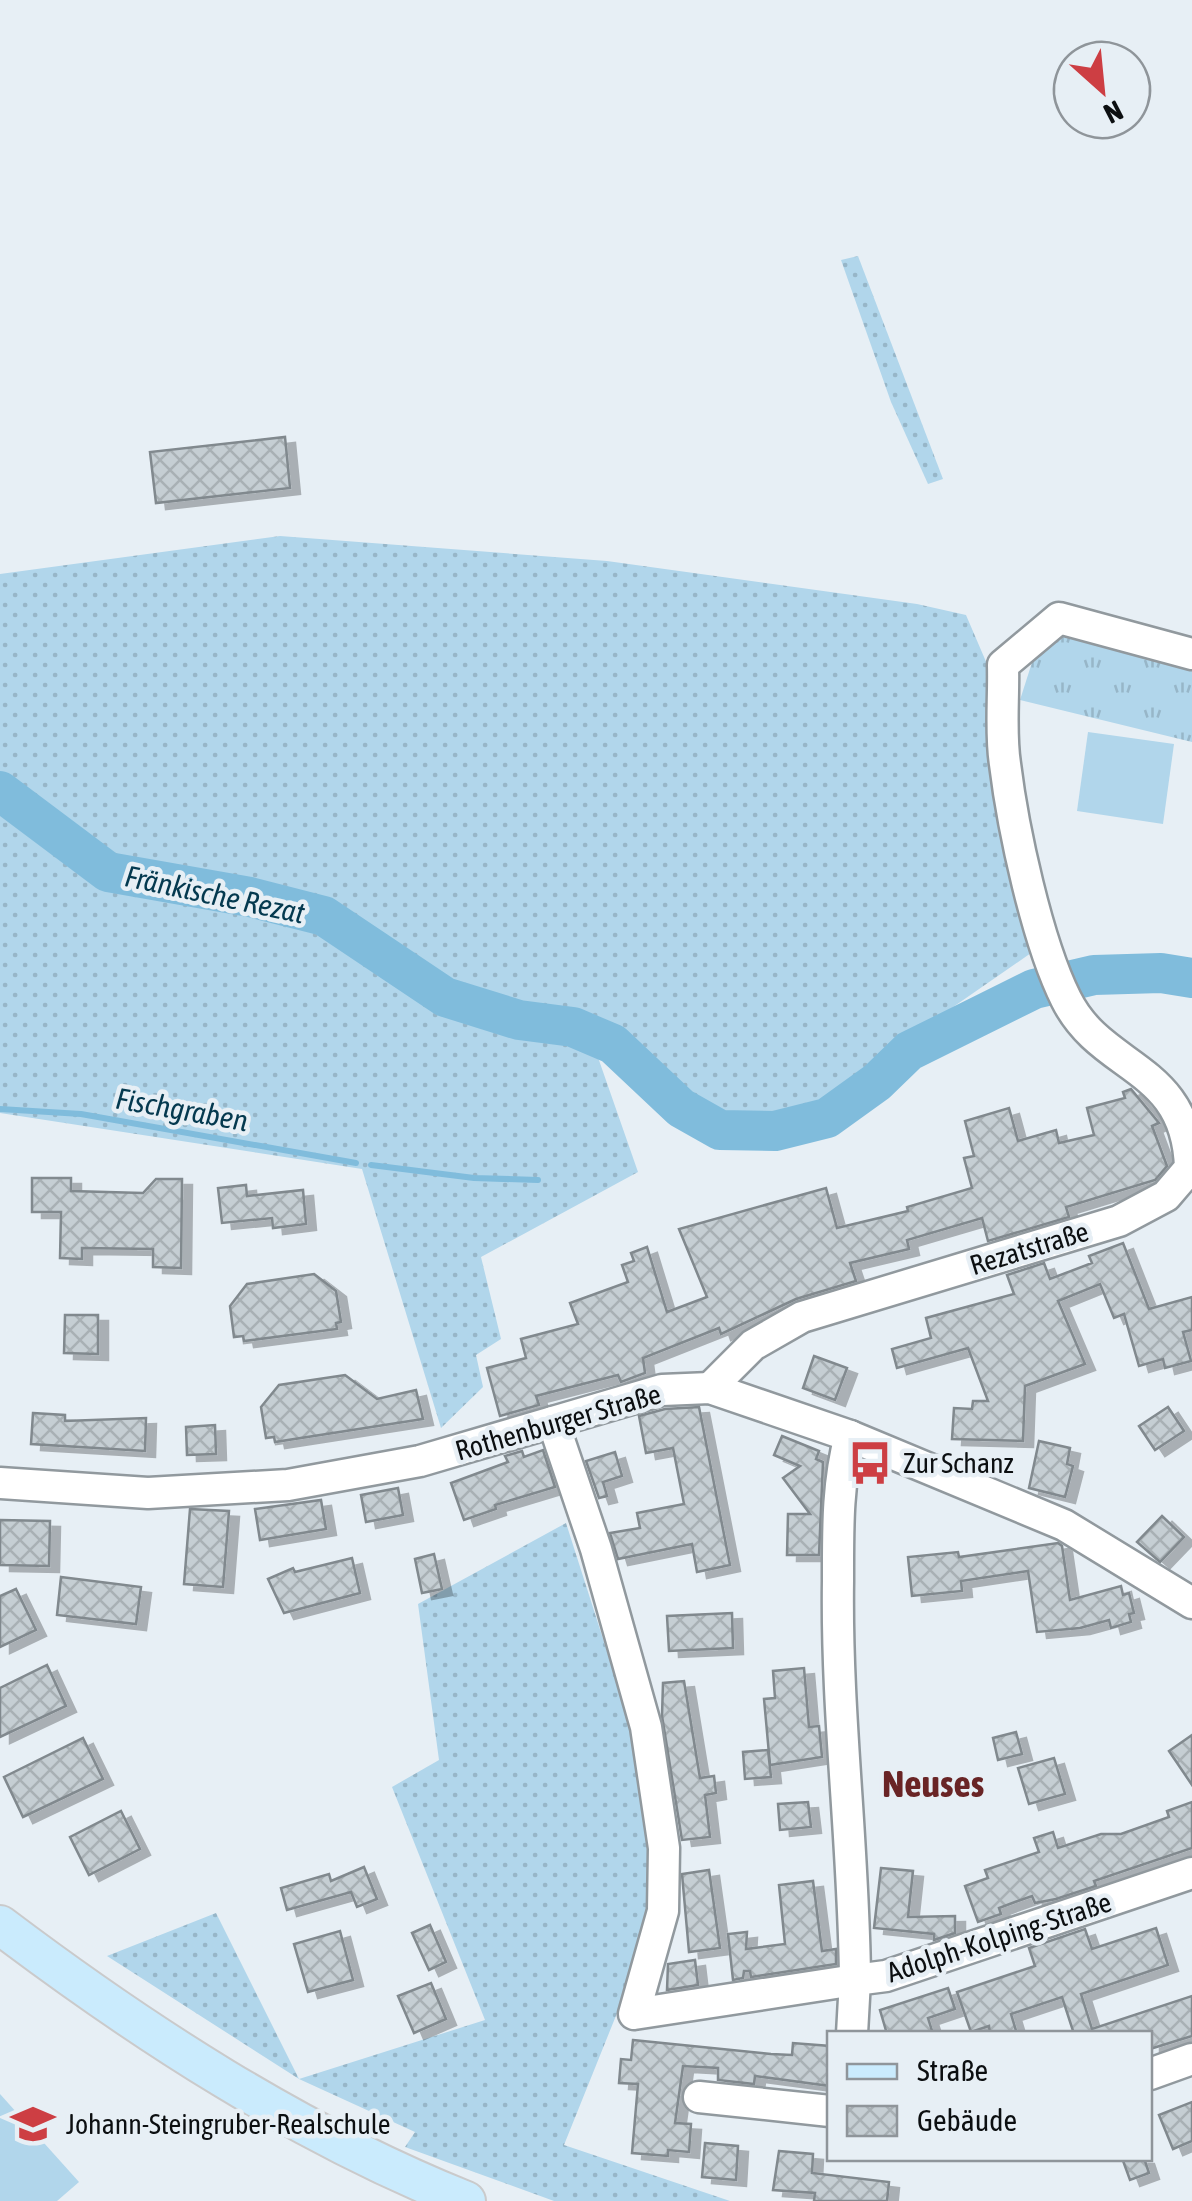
<svg xmlns="http://www.w3.org/2000/svg" width="1192" height="2201" viewBox="0 0 1192 2201" font-family="'Asap Condensed',sans-serif">
  <style>
    .grass { fill: url(#grass-dots) }
    .park { fill: url(#park-tufts) }
    .pitch { fill: #b1d6eb }
    .lines { fill: none; stroke-linecap: round; stroke-linejoin: round }
    .stream { stroke: #80bcdc; stroke-width: 6 }
    .river { stroke: #80bcdc; stroke-width: 40 }
    .building { fill: url(#building-cross-hatch); stroke: #81898e; stroke-width: 2.5; filter: url(#shadow) }
    .minor-casing { stroke: #91999e; stroke-width: 35 }
    .major-casing { stroke: #cacacb; stroke-width: 42 }
    .minor { stroke: #fff; stroke-width: 30 }
    .major { stroke: #caebfd; stroke-width: 38 }
    .labels { text-anchor: middle; dominant-baseline: central; stroke-width: 9; stroke-linejoin: round; paint-order: stroke }
    .street-label { font-size: 28px; fill: #0c0f11; stroke: #e7eff5 }
    .poi-label { font-size: 28px; fill: #0c0f11; stroke: #e7eff5; text-anchor: start }
    .water-label { font-size: 30px; font-style: italic; fill: #04394f; stroke: #e7eff5 }
    .district-label { font-size: 38px; font-weight: bold; fill: #692425; stroke: #e7eff5 }
  </style>
  <defs>
    <pattern id="grass-dots" width="8" height="8" patternUnits="userSpaceOnUse" patternTransform="scale(2.5)"><rect width="8" height="8" fill="#b1d6eb"/><path d="M2 2h.1M6 6h.1" fill="none" stroke="#97b6c8" stroke-width="1.8" stroke-linecap="round"/></pattern>
    <pattern id="park-tufts" width="24" height="20" patternUnits="userSpaceOnUse" patternTransform="scale(2.5)"><rect width="24" height="20" fill="#b1d6eb"/><path d="M3 7l-1-3M5 7V3M7 7l1-3M15 17l-1-3M17 17v-4M19 17l1-3" fill="none" stroke="#97b6c8"/></pattern>
    <pattern id="building-cross-hatch" width="8" height="8" patternUnits="userSpaceOnUse" patternTransform="scale(2.5)"><rect width="8" height="8" fill="#c5ced3"/><path d="M0 0l8 8M0 8l8-8" fill="none" stroke="#a8b0b4"/></pattern>
    <filter id="shadow"><feDropShadow dx="10" dy="6" stdDeviation="0" flood-color="#0004"/></filter>
  </defs>
  <rect width="100%" height="100%" fill="#e7eff5"/>
  <g class="grass">
    <polygon points="858,256 943,479 928,484 891,402 841,260"/>
    <polygon points="280,536 607,561 917,604 966,615 990,671 994,769 1031,953 894,1048 836,1098 769,1119 710,1114 679,1094 638,1044 586,1023 638,1172 481,1257 501,1339 476,1355 483,1387 441,1428 362,1169 0,1113 0,574"/>
    <polygon points="566,1523 628,1717 653,1844 644,1946 564,2145 730,2201 554,2201 405,2147 415,2132 299,2079 107,1956 216,1913 299,2079 485,2020 392,1787 439,1760 418,1604"/>
  </g>
  <polygon class="park" points="1066,633 1192,667 1192,742 1020,700 1035,653"/>
  <g class="pitch">
    <polygon points="1088,732 1174,744 1163,824 1077,811"/>
    <polygon points="0,2094 79,2182 57,2201 0,2201"/>
  </g>
  <g class="lines">
    <g class="stream">
      <polyline points="0,1109 81,1114 356,1163"/>
      <polyline points="371,1165 474,1178 538,1180"/>
    </g>
    <polyline class="river" points="0,791 108,872 250,897 324,916 445,997 519,1020 573,1027 613,1044 681,1108 720,1130 775,1131 827,1118 877,1082 909,1051 1034,989 1094,975 1161,973 1192,978"/>
  </g>
  <g class="building">
    <polygon points="285,437 290,488 156,503 150,452"/>
    <polygon points="1131,1089 1159,1123 1152,1126 1167,1166 1155,1180 1066,1207 1069,1217 988,1241 982,1218 907,1240 909,1249 850,1263 856,1281 796,1299 721,1334 719,1328 643,1358 645,1373 621,1382 618,1375 536,1396 539,1405 500,1416 487,1368 526,1358 521,1339 578,1324 570,1303 628,1282 622,1265 634,1261 631,1253 647,1247 667,1312 707,1297 679,1229 826,1188 837,1228 908,1211 907,1207 972,1188 964,1158 974,1156 965,1121 1009,1108 1018,1141 1056,1130 1059,1143 1094,1135 1087,1108 1125,1098 1123,1092"/>
    <polygon points="32,1178 71,1178 71,1191 143,1193 156,1179 182,1179 181,1268 153,1267 153,1249 82,1248 82,1259 60,1258 61,1212 32,1212"/>
    <polygon points="246,1185 247,1196 303,1190 306,1224 273,1228 272,1218 222,1223 218,1188"/>
    <polygon points="1123,1243 1149,1309 1192,1297 1192,1330 1183,1332 1191,1361 1165,1368 1163,1359 1139,1366 1124,1314 1114,1318 1100,1284 1058,1301 1085,1364 1025,1386 1023,1441 952,1439 954,1408 972,1409 973,1401 988,1401 968,1348 897,1368 892,1349 931,1338 926,1318 1014,1294 1007,1275 1044,1263 1050,1279 1092,1263 1089,1256"/>
    <polygon points="314,1274 336,1291 341,1322 336,1323 337,1329 244,1341 243,1336 234,1337 230,1306 247,1284"/>
    <polygon points="65,1315 98,1315 98,1354 64,1353"/>
    <polygon points="814,1356 847,1368 835,1400 803,1388"/>
    <polygon points="345,1375 377,1399 416,1390 423,1419 275,1442 274,1437 266,1438 261,1407 279,1385"/>
    <polygon points="699,1407 730,1565 697,1572 692,1544 618,1559 610,1533 640,1528 637,1513 684,1504 673,1448 646,1453 639,1416 665,1409"/>
    <polygon points="1168,1407 1184,1431 1155,1450 1139,1426"/>
    <polygon points="33,1413 65,1415 65,1421 146,1418 145,1451 31,1444"/>
    <polygon points="215,1425 216,1454 187,1455 186,1427"/>
    <polygon points="782,1436 819,1451 816,1459 823,1462 819,1555 787,1555 788,1514 810,1514 783,1478 800,1466 774,1455"/>
    <polygon points="1039,1441 1070,1448 1067,1464 1073,1466 1065,1497 1029,1488"/>
    <polygon points="543,1450 555,1487 495,1505 496,1509 464,1520 451,1483 508,1462 505,1456 522,1451 524,1457"/>
    <polygon points="615,1452 622,1476 603,1482 607,1496 599,1498 586,1461"/>
    <polygon points="398,1488 403,1515 366,1522 361,1495"/>
    <polygon points="321,1500 326,1529 260,1540 255,1509"/>
    <polygon points="190,1509 229,1511 223,1587 184,1584"/>
    <polygon points="1162,1516 1184,1537 1160,1562 1137,1542"/>
    <polygon points="0,1520 50,1521 49,1566 0,1565"/>
    <polygon points="1058,1543 1062,1546 1070,1600 1121,1586 1123,1595 1129,1593 1134,1613 1129,1614 1131,1622 1111,1628 1109,1620 1080,1628 1037,1632 1028,1571 961,1581 962,1591 912,1596 908,1557 958,1552 959,1557"/>
    <polygon points="434,1554 442,1589 422,1593 415,1559"/>
    <polygon points="352,1558 360,1593 284,1613 268,1579 293,1568 295,1572"/>
    <polygon points="61,1577 141,1587 136,1624 57,1615"/>
    <polygon points="16,1589 36,1630 0,1647 0,1596"/>
    <polygon points="732,1613 733,1648 669,1651 667,1616"/>
    <polygon points="47,1665 66,1706 0,1737 0,1688"/>
    <polygon points="804,1668 809,1727 819,1726 822,1757 770,1765 764,1699 775,1698 773,1671"/>
    <polygon points="684,1681 700,1778 714,1776 716,1793 705,1795 710,1837 682,1840 662,1716 663,1683"/>
    <polygon points="1016,1732 1022,1754 998,1760 993,1738"/>
    <polygon points="1192,1735 1192,1785 1169,1751"/>
    <polygon points="83,1738 103,1779 23,1817 4,1777"/>
    <polygon points="768,1750 771,1777 745,1779 743,1752"/>
    <polygon points="1054,1758 1065,1794 1029,1804 1018,1768"/>
    <polygon points="808,1802 811,1827 780,1830 778,1804"/>
    <polygon points="1192,1802 1192,1848 1094,1881 1096,1886 1056,1899 1035,1903 1032,1896 1015,1902 999,1908 1001,1914 978,1922 965,1886 988,1878 985,1870 1039,1852 1034,1838 1053,1832 1058,1848 1101,1834 1121,1834 1169,1817 1167,1811"/>
    <polygon points="121,1811 140,1849 89,1875 70,1837"/>
    <polygon points="364,1867 377,1899 357,1907 351,1892 287,1910 281,1888 329,1874 331,1881"/>
    <polygon points="881,1868 913,1871 908,1917 955,1916 955,1933 934,1940 934,1934 874,1928"/>
    <polygon points="709,1870 720,1948 689,1952 682,1874"/>
    <polygon points="813,1881 822,1951 836,1949 836,1964 751,1977 750,1971 744,1971 743,1978 733,1980 728,1934 747,1932 746,1949 785,1944 779,1885"/>
    <polygon points="430,1925 446,1962 429,1970 412,1933"/>
    <polygon points="1156,1928 1168,1965 1081,1994 1092,2029 1192,1996 1192,2036 1150,2049 1150,2034 1074,2034 1062,1997 1011,2014 1017,2034 990,2034 989,2026 971,2032 957,1992 1035,1966 1029,1948 1085,1929 1092,1949"/>
    <polygon points="340,1931 353,1980 308,1992 294,1944"/>
    <polygon points="695,1960 698,1985 667,1990 668,1964"/>
    <polygon points="431,1983 446,2019 414,2033 398,1996"/>
    <polygon points="948,1988 955,2009 928,2018 933,2034 887,2034 880,2010"/>
    <polygon points="633,2040 771,2054 792,2055 793,2043 830,2046 830,2086 755,2076 754,2084 718,2080 718,2068 683,2066 675,2123 691,2124 689,2152 668,2150 668,2156 632,2153 638,2084 619,2083 621,2059 631,2060"/>
    <polygon points="1192,2102 1192,2141 1173,2149 1159,2115"/>
    <polygon points="705,2143 738,2146 736,2180 702,2177"/>
    <polygon points="779,2151 813,2154 812,2173 889,2182 887,2201 814,2201 815,2193 773,2190"/>
    <polygon points="1122,2158 1144,2158 1149,2173 1130,2180"/>
  </g>
  <g class="lines">
    <g class="minor-casing">
      <g id="minor">
        <path d="M710 1388 753 1345 802 1317 1119 1221 1166 1196 1190 1168C1187 1064 1102 1072 1066 999 1037 941 1013 829 1005 764 1000 732 1004 698 1003 665L1059 618 1192 654"/>
        <path d="M553 1422 596 1549 646 1727 664 1848 663 1911 634 2014 855 1980C854 1846 836 1714 838 1581 838 1531 837 1484 850 1436"/>
        <polyline points="0,1483 148,1493 288,1485 420,1461 662,1390 710,1388 850,1436 1064,1525 1192,1603"/>
        <polyline points="852,2034 855,1980 886,1976 1192,1873"/>
        <polyline points="1150,2074 1192,2059"/>
        <polyline points="699,2097 830,2111"/>
      </g>
    </g>
    <g class="major-casing">
      <path id="major" d="M0 1925C143 2033 299 2134 466 2201"/>
    </g>
    <use href="#minor" class="minor"/>
    <use href="#major" class="major"/>
  </g>
  <defs>
    <g id="bus-bare" transform="scale(3.45)"><path d="M-5-6H5V4H4V6H2V4H-2V6H-4V4H-5ZM-3.5-4V0h7V-4ZM-3.5 1.2v1.5H-2V1.2ZM2 1.2v1.5H3.5V1.2Z" fill="#cd3e43" stroke="#e7eff5" stroke-width="2.5" paint-order="stroke"/></g>
    <g id="school-bare" transform="scale(3.45)"><path d="M0-5L7-2L0 1L-7-2ZM-4 1L0 2.5L4 1V4Q0 6-4 4Z" fill="#cd3e43" stroke="#e7eff5" stroke-width="2.5" paint-order="stroke"/></g>
  </defs>
  <g fill-rule="evenodd">
    <use href="#bus-bare" x="870" y="1463"/>
    <use href="#school-bare" x="33" y="2124"/>
  </g>
  <g class="labels">
    <g class="street-label">
      <text transform="translate(1029 1248) rotate(-17)">Rezatstraße</text>
      <text transform="translate(558 1422) rotate(-16)">Rothenburger Straße</text>
      <text transform="translate(999 1937) rotate(-18)">Adolph-Kolping-Straße</text>
    </g>
    <g class="poi-label">
      <text x="903" y="1463">Zur Schanz</text>
      <text x="66" y="2124">Johann-Steingruber-Realschule</text>
    </g>
    <g class="water-label">
      <text transform="translate(215 894) rotate(12)">Fränkische Rezat</text>
      <text transform="translate(182 1109) rotate(10)">Fischgraben</text>
    </g>
    <g class="district-label">
      <text x="933" y="1783">Neuses</text>
    </g>
  </g>
  <rect x="827" y="2031" width="325" height="130" fill="#e7eff5" stroke="#8f959a" stroke-width="2.5"/>
  <rect x="847" y="2064" width="50" height="15" fill="#caebfd" stroke="#8f959a" stroke-width="2.5"/>
  <text x="917" y="2081" font-size="30" fill="#0c0f11">Straße</text>
  <rect x="847" y="2106" width="50" height="30" fill="url(#building-cross-hatch)" stroke="#8f959a" stroke-width="2.5"/>
  <text x="917" y="2131" font-size="30" fill="#0c0f11">Gebäude</text>
  <g transform="translate(1102 90) rotate(153)"><circle r="48" fill="#e7eff5" stroke="#8f959a" stroke-width="2.5"/>
  <path d="M0-8L18 38L0 25L-18 38Z" fill="#cd3e43"/>
  <text y="-15" font-size="28" font-weight="bold" text-anchor="middle" fill="#0c0f11">N</text>
  </g>
</svg>
